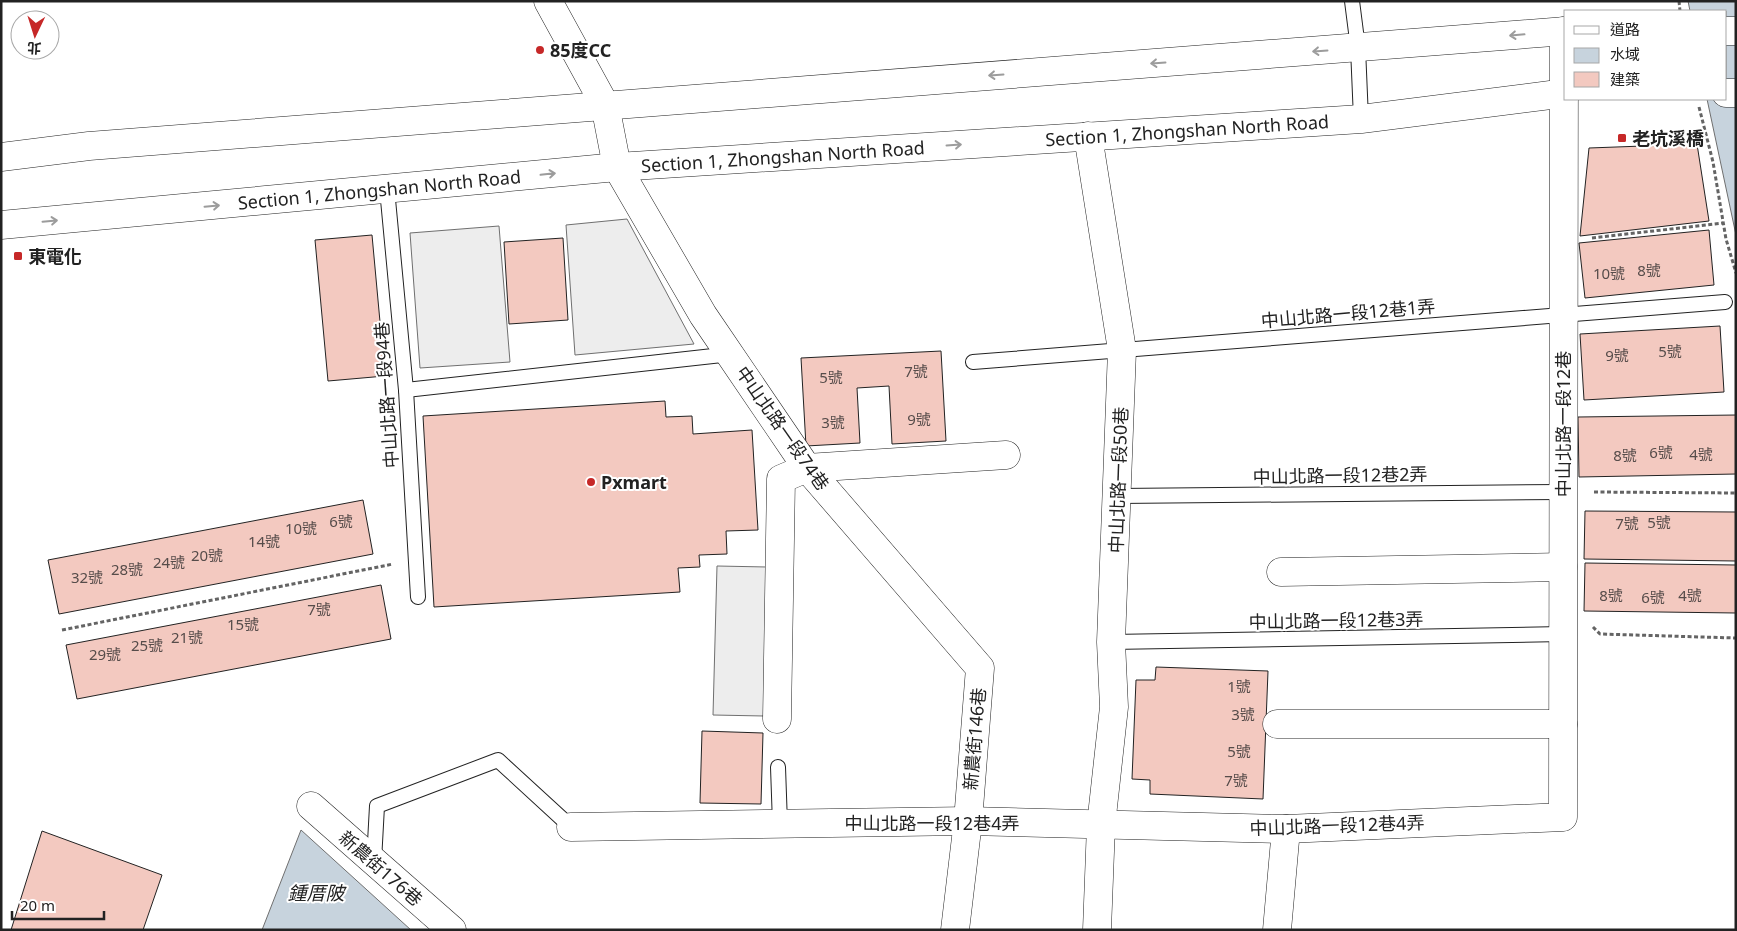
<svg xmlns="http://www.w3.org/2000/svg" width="1737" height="931" viewBox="0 0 1737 931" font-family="'Noto Sans','Noto Sans TC',sans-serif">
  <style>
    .parking { fill: #ededed; stroke: #6f6f6f }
    .water { fill: #c7d3dd; stroke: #6f6f6f }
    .building { fill: #f3c9c0; stroke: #222 }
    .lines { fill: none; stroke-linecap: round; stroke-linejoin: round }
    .service-casing { stroke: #222; stroke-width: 16 }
    .minor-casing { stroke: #222; stroke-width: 29 }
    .primary-casing { stroke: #222; stroke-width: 29 }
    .path { stroke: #646464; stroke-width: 3; stroke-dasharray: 4 2.5; stroke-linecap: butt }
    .service { stroke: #fff; stroke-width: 14 }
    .minor { stroke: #fff; stroke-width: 28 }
    .primary { stroke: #fff; stroke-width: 28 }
    .oneway { stroke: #9c9c9c }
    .poi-dot { fill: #c62828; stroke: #fff; stroke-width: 2 }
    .labels { text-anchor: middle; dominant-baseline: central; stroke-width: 4; stroke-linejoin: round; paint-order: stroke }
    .number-label { font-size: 15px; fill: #564c4a }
    .poi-label { font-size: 18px; font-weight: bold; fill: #222; stroke: #fff; text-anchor: start }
    .street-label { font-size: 18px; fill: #222; stroke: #fff }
    .water-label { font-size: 19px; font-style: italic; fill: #222; stroke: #fff }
  </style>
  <rect width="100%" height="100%" fill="#fff"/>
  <g class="parking">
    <polygon points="627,219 694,344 575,355 566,225"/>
    <polygon points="499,226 510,362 420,368 410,233"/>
    <polygon points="717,566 767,567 764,716 713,715"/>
  </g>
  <g class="water">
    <polygon points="1688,1 1736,1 1736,235 1707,99 1726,99 1726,11 1690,11"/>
    <polygon points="301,830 411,930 262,930"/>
  </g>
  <g class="building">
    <polygon points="1697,144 1709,221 1580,236 1589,148"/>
    <polygon points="1709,230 1714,285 1585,298 1579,243"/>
    <polygon points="372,235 385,376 328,381 315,240"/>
    <polygon points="563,238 568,320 509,324 504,242"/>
    <polygon points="1720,326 1724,392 1584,400 1580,334"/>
    <polygon points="941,351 946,441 892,444 889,386 857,388 860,443 806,446 801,358"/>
    <polygon points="665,401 666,417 692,416 693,434 752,430 758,530 726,531 727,554 699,555 700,567 678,568 680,592 434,607 423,416"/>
    <polygon points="1736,415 1736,474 1579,477 1578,417"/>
    <polygon points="363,500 373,554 59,614 48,560"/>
    <polygon points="1585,511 1736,512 1736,561 1584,559"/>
    <polygon points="1585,563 1736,565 1736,613 1584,611"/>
    <polygon points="381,585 391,639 77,699 66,645"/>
    <polygon points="1156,667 1268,671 1263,799 1150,794 1150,780 1132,779 1136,680 1155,680"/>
    <polygon points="702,731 763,733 761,804 700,803"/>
    <polygon points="42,831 162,875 143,930 11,930"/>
  </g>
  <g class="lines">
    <g class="service-casing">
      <g id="service">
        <polyline points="1352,1 1358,48 1361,119"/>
        <polyline points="387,189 406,390 418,597"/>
        <polyline points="973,362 1725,302"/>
        <polyline points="406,390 731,354"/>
        <polyline points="1118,496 1563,492"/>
        <polyline points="1111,642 1563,634"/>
        <polyline points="778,767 780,824"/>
        <polyline points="374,861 377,806 498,760 571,827"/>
      </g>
    </g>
    <g class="minor-casing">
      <g id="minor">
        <polyline points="548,1 605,105 617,167 703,315 807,468 980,668 968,821 955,930"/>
        <polyline points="1088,136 1122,350 1111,642 1114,707 1101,825 1097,930"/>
        <polyline points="1281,572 1563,567"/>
        <polyline points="777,719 781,479 807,468 1006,455"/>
        <polyline points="1277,724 1563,724"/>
        <polyline points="311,806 452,930"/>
        <polyline points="571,827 968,821 1286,829 1563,817 1564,31"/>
        <polyline points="1277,930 1286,829"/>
      </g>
    </g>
    <g class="primary-casing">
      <g id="primary">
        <polyline points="1726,31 1736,31"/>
        <polyline points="1726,93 1736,93"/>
        <polyline points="1,157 89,146 1566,31"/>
        <path id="s1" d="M1 225 617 167 1361 119 1566 93"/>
      </g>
    </g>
    <g class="path">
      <polyline points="1679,1 1680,11"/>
      <polyline points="1699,107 1713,162 1726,239 1736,273"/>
      <polyline points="1592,238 1723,223"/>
      <polyline points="1594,492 1736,493"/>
      <polyline points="1593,627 1600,634 1736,638"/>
      <polyline points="62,630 393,564"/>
    </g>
    <use href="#service" class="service"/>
    <use href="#minor" class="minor"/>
    <use href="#primary" class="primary"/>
  </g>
  <defs><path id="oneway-shaft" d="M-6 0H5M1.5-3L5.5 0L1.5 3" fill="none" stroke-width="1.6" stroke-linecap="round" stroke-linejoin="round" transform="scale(1.25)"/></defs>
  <g class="oneway">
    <use href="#oneway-shaft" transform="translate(1517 35) rotate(175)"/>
    <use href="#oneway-shaft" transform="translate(1320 51) rotate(176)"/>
    <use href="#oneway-shaft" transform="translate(1158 63) rotate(176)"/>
    <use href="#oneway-shaft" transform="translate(996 75) rotate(176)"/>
    <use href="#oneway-shaft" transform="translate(954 145) rotate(-4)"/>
    <use href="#oneway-shaft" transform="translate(548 174) rotate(-6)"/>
    <use href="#oneway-shaft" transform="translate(212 206) rotate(-5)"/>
    <use href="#oneway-shaft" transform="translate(50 221) rotate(-5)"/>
  </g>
  <g class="poi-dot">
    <circle cx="540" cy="50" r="5"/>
    <rect x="1617" y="133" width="10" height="10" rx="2.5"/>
    <rect x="13" y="251" width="10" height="10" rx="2.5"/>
    <circle cx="591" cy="482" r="5"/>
  </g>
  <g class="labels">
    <g class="number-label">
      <text x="1649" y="270">8號</text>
      <text x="1609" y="273">10號</text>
      <text x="1670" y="351">5號</text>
      <text x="1617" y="355">9號</text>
      <text x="916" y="371">7號</text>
      <text x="831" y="377">5號</text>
      <text x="919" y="419">9號</text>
      <text x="833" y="422">3號</text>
      <text x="1661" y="452">6號</text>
      <text x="1701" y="454">4號</text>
      <text x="1625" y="455">8號</text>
      <text x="341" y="521">6號</text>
      <text x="1659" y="522">5號</text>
      <text x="1627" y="523">7號</text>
      <text x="301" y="528">10號</text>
      <text x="264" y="541">14號</text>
      <text x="207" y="555">20號</text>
      <text x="169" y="562">24號</text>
      <text x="127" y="569">28號</text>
      <text x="87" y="577">32號</text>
      <text x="1611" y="595">8號</text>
      <text x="1690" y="595">4號</text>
      <text x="1653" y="597">6號</text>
      <text x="319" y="609">7號</text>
      <text x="243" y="624">15號</text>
      <text x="187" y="637">21號</text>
      <text x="147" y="645">25號</text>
      <text x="105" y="654">29號</text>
      <text x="1239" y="686">1號</text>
      <text x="1243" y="714">3號</text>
      <text x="1239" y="751">5號</text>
      <text x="1236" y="780">7號</text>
    </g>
    <g class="poi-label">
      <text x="550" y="50">85度CC</text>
      <text x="1632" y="138">老坑溪橋</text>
      <text x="28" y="256">東電化</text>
      <text x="601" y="482">Pxmart</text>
    </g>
    <g class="street-label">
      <text stroke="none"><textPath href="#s1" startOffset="1190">Section 1, Zhongshan North Road</textPath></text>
      <text stroke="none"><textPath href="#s1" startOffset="785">Section 1, Zhongshan North Road</textPath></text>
      <text stroke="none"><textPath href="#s1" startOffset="380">Section 1, Zhongshan North Road</textPath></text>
      <text transform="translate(1348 313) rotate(-5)">中山北路一段12巷1弄</text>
      <text transform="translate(386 395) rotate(-94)">中山北路一段94巷</text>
      <text transform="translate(1563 424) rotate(-90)">中山北路一段12巷</text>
      <text transform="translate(783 428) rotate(55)">中山北路一段74巷</text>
      <text transform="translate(1340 475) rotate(-1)">中山北路一段12巷2弄</text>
      <text transform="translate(1118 480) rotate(-88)">中山北路一段50巷</text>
      <text transform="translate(1336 620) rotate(-1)">中山北路一段12巷3弄</text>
      <text transform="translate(974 739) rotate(-85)">新農街146巷</text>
      <text x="932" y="823">中山北路一段12巷4弄</text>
      <text transform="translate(1337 825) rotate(-2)">中山北路一段12巷4弄</text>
      <text transform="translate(381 868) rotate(41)">新農街176巷</text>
    </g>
    <g class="water-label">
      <text x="316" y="893">鍾厝陂</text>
    </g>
  </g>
  <rect width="1737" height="931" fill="none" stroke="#222222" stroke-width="5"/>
  <rect x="1564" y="10" width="162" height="90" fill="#ffffff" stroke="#a7a7a7"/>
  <rect x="1574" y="26" width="25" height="8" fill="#ffffff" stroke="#a7a7a7"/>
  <text x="1610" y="35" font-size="15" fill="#222222">道路</text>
  <rect x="1574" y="48" width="25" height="15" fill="#c7d3dd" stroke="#a7a7a7"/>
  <text x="1610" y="60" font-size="15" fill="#222222">水域</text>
  <rect x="1574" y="72" width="25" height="15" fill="#f3c9c0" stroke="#a7a7a7"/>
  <text x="1610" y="85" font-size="15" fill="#222222">建築</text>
  <g transform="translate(35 35) rotate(184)"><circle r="24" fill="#ffffff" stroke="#a7a7a7"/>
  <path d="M0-4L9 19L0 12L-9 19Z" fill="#c62828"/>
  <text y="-8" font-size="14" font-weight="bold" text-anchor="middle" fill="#222222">北</text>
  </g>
  <path d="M12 911v8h92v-8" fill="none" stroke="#222222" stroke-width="2.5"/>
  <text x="20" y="911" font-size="15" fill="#222222" stroke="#ffffff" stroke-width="4" paint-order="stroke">20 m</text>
</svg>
